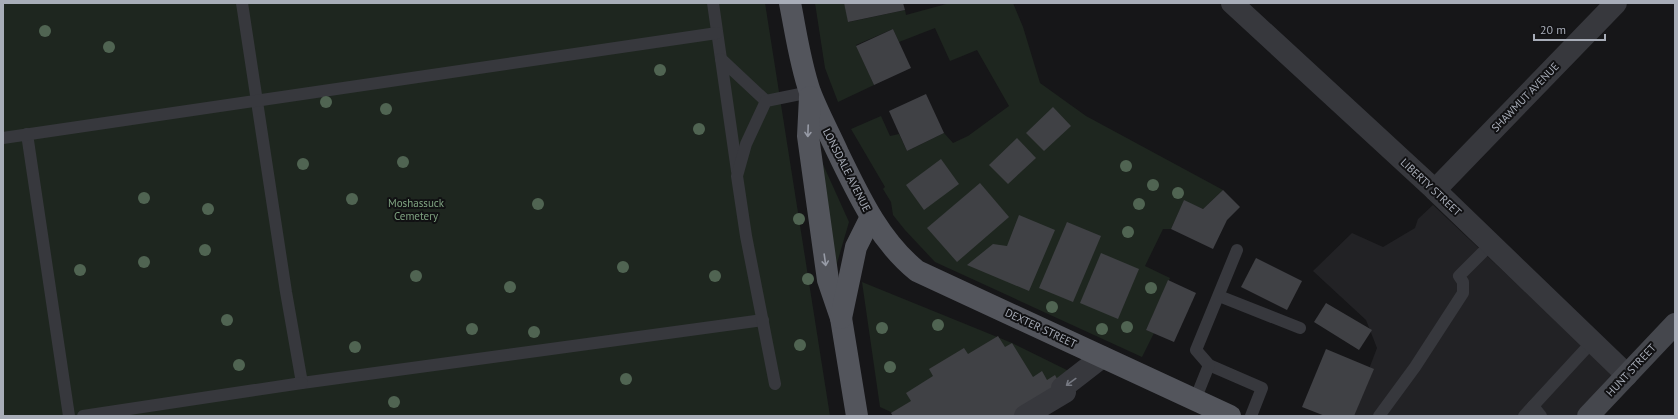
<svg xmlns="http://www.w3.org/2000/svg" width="1678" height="419" viewBox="0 0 1678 419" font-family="'PT Sans',sans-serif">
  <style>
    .built { fill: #222225 }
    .green { fill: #1e261f }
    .building { fill: #404145 }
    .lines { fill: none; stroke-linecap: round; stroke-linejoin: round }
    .lane { stroke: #37383d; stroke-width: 12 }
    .street { stroke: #37383d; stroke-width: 22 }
    .secondary { stroke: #45474d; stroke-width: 22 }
    .primary { stroke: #53555c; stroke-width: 22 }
    .tree { fill: #506452 }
    .oneway { stroke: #979ba6 }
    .oneway2 { stroke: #757881 }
    .labels { text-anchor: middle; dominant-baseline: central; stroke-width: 4; stroke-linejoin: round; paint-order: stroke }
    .street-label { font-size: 11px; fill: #a8adb8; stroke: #111113 }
    .park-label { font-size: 11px; fill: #7fa381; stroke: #111113 }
  </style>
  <rect width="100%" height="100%" fill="#161618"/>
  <polygon class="built" points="1433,205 1623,384 1591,416 1351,416 1377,348 1366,320 1313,271 1352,233 1383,247 1415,228 1418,219"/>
  <g class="green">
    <polygon points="3,3 765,3 830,416 3,416"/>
    <polygon points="815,3 844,3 849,22 905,10 906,15 950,3 1013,3 1023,27 1040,83 1086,116 1223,190 1203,209 1184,201 1171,229 1163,229 1145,266 1170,278 1146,330 1154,333 1142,357 935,262 905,230 893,215 891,202 883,189 885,187 851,129 881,116 890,136 899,134 907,151 944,133 953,143 968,136 1009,106 977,50 950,61 935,28 899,42 893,29 856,45 874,85 838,102 825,68"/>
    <polygon points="812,140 849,222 835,270"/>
    <polygon points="862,282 1012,343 1079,376 1022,416 893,416 891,412 880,407"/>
  </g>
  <g class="building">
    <polygon points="844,3 903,3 905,10 848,22"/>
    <polygon points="893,29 911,68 874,85 856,46"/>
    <polygon points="926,94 944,133 907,151 889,111"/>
    <polygon points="1053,107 1071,126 1044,151 1026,133"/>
    <polygon points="1017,138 1036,158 1008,184 989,165"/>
    <polygon points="941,159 959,184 924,210 906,185"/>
    <polygon points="980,183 1009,217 957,262 927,228"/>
    <polygon points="1223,190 1240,207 1227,220 1213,249 1171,229 1184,200 1203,209"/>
    <polygon points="1019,215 1055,230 1029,291 967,265 993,244 1007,246"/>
    <polygon points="1067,222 1101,236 1073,302 1039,288"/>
    <polygon points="1101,253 1139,269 1118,319 1080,303"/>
    <polygon points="1256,258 1302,281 1287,310 1241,287"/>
    <polygon points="1168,280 1196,293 1174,342 1146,330"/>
    <polygon points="1326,303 1372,330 1359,350 1314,322"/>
    <polygon points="998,336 1005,347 1012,343 1033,377 1042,371 1047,380 1055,375 1062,388 1016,416 893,416 891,413 911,401 906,393 933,376 929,369 964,348 968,354"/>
    <polygon points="1326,349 1374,369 1354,416 1325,416 1302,407"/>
  </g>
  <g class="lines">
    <g class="lane">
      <polyline points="242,3 286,292 302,383 763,320"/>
      <polyline points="713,3 721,59"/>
      <polyline points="27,134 69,416"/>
      <polyline points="3,138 717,33"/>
      <polyline points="737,171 721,59 766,101"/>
      <polyline points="1219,296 1300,328"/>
      <polyline points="1209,365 1262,388 1251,416"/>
      <polyline points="775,384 746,236 737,176 746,144 766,101 810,92"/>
      <polyline points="1195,400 1209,365 1196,350 1237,250"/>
      <polyline points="83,416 302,383"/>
      <polyline points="1379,416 1415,367 1463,293 1463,282 1459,276 1491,244"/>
      <polyline points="1524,416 1533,406"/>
      <polyline points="1541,416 1533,406 1592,342"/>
    </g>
    <g class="street">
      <polyline points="1232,3 1435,190 1627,375"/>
      <polyline points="1435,190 1616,3"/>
      <polyline points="1025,416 1065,392 1062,388 1102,357"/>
    </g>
    <polyline class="secondary" points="1588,416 1675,324"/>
    <g class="primary">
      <path d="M790 3C796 33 800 63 810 92 818 113 829 133 838 153 859 196 879 240 917 271L1230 416"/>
      <polyline points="810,97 808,136 828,280 841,318 857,416"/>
      <polyline points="841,318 856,247 871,217"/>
    </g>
  </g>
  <g class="tree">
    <circle cx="45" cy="31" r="6"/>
    <circle cx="109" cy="47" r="6"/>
    <circle cx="660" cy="70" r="6"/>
    <circle cx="326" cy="102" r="6"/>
    <circle cx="386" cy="109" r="6"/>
    <circle cx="699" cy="129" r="6"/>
    <circle cx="403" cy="162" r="6"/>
    <circle cx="303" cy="164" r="6"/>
    <circle cx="1126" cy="166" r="6"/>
    <circle cx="1153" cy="185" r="6"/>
    <circle cx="1178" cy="193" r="6"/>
    <circle cx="144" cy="198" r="6"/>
    <circle cx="352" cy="199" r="6"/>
    <circle cx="538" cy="204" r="6"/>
    <circle cx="1139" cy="204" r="6"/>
    <circle cx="208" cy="209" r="6"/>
    <circle cx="799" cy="219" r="6"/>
    <circle cx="1128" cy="232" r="6"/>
    <circle cx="205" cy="250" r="6"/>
    <circle cx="144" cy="262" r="6"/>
    <circle cx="623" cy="267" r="6"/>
    <circle cx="80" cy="270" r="6"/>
    <circle cx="416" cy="276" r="6"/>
    <circle cx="715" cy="276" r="6"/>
    <circle cx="808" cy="279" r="6"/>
    <circle cx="510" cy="287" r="6"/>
    <circle cx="1151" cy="288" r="6"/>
    <circle cx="1052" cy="307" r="6"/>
    <circle cx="227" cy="320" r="6"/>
    <circle cx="938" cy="325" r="6"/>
    <circle cx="1127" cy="327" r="6"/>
    <circle cx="882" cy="328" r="6"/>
    <circle cx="472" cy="329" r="6"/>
    <circle cx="1102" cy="329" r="6"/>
    <circle cx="534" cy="332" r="6"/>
    <circle cx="800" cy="345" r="6"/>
    <circle cx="355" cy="347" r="6"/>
    <circle cx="239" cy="365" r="6"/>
    <circle cx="890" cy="367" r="6"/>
    <circle cx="626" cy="379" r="6"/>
    <circle cx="394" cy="402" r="6"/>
  </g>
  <defs><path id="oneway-shaft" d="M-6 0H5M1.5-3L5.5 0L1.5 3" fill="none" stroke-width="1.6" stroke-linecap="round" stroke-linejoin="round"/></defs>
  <g class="oneway">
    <use href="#oneway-shaft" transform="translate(808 131) rotate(92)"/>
    <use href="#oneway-shaft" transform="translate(825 260) rotate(82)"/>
  </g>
  <use class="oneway2" href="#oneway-shaft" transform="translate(1071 382) rotate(144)"/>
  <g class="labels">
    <g class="street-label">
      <text transform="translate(1525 97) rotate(-46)">SHAWMUT AVENUE</text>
      <text transform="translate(847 170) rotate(63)">LONSDALE AVENUE</text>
      <text transform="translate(1431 187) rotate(43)">LIBERTY STREET</text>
      <text transform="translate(1041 328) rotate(25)">DEXTER STREET</text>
      <text transform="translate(1631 370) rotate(-47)">HUNT STREET</text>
    </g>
    <g class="park-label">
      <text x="416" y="203">Moshassuck<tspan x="416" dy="13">Cemetery</tspan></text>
    </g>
  </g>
  <rect width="1678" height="419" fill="none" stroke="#a8adb8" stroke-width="8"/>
  <path d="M1534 34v6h71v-6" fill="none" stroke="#a8adb8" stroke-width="2"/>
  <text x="1540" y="34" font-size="12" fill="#a8adb8" stroke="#111113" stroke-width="3" paint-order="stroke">20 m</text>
</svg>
